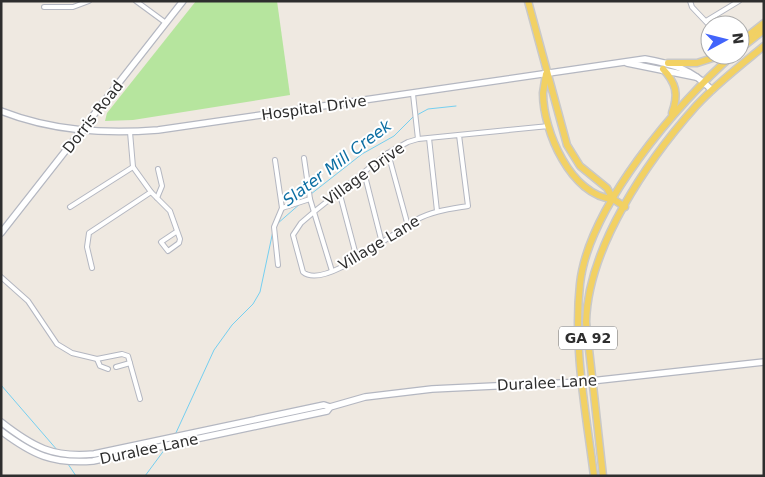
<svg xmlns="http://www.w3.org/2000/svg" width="765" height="477" viewBox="0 0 765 477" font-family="'DejaVu Sans',sans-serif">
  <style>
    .green { fill: #b6e59e }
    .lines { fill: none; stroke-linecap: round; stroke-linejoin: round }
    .stream { stroke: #75cff0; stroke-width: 1 }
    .street-casing { stroke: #b4b7c1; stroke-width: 6 }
    .secondary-casing { stroke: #b4b7c1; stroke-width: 8 }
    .primary-casing { stroke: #c9c9c9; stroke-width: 9 }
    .street { stroke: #fff; stroke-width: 4 }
    .secondary { stroke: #fff; stroke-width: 5.5 }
    .primary { stroke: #f2d163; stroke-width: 6 }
    .labels { text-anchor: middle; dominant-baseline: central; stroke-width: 4; stroke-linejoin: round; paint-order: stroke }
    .shield { fill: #fff; stroke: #6d6d6d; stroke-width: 1 }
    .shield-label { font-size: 14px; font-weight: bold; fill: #2e2e2e }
    .street-label { font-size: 15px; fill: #2e2e2e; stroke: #fff }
    .water-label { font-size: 16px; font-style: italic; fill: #0d6fa3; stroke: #fff }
  </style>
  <rect width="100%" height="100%" fill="#efe9e1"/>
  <polygon class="green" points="196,1 277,1 290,95 133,120 105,121 107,113"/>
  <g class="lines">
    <g class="stream">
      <polyline points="417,115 428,109 456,106"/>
      <polyline points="311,194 362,154 394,136 413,117"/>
      <polyline points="277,224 301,203"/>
      <polyline points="1,385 58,451"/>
      <polyline points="175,435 214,350 232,325 253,304 260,292 273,231"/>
      <polyline points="68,464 76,476"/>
      <polyline points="145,476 165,449"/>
    </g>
    <g class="street-casing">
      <g id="street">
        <polyline points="136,1 166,23"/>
        <polyline points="690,1 692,7 710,26"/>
        <polyline points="44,7 73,7 89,1"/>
        <polyline points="706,21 739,1"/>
        <polyline points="413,94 418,139"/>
        <polyline points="130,132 133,167 151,192 170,211 180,239 179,243 168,251 161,242 176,232"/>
        <path d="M459 135 468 206C450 209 432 211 416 220 395 230 325 291 303 272L293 235 301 223 315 211 388 153 408 142 418 139 549 126"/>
        <polyline points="429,138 437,211"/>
        <polyline points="388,153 408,226"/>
        <polyline points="304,158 310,199 332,271"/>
        <polyline points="275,160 282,208 274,227 278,265"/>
        <polyline points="364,172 382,243"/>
        <polyline points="339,191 357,259"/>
        <polyline points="157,198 162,186 158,169"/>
        <polyline points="70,207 133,167"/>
        <polyline points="282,208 310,199"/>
        <polyline points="92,268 87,247 89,233 151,192"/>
        <polyline points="1,277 28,301 57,344 72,353 97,359 122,354 128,356 140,399"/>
        <polyline points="97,359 100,366 108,369"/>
        <polyline points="116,367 130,363"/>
      </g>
    </g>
    <g class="secondary-casing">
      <g id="secondary">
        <polyline points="627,63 696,77"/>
        <path d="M1 111C52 131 104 134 158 130L645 59C673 64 691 69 712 90"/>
        <polyline points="1,233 183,1"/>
        <path d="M1 422C33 447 53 458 94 454L324 405 330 407"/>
        <path d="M1 431C33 455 52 464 93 461L327 411 330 407 365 397 432 389 582 382 764 362"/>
      </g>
    </g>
    <g class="primary-casing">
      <g id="primary">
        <polyline points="528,1 567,145 580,166 607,188 613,199 625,207"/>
        <polyline points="740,42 764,23"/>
        <polyline points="740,49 764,30"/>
        <polyline points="668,63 697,63 722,55"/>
        <path d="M663 69C676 83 679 94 672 113"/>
        <path d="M546 74C545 80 544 87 543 93 543 131 571 196 613 199"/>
        <path d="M594 476C586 412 573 348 580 284 588 208 677 103 733 55"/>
        <path d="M603 476 586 322C588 247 647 161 696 106 716 84 741 65 764 46"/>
      </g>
    </g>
    <use href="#street" class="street"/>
    <use href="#secondary" class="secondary"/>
    <use href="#primary" class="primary"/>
  </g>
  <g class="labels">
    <rect class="shield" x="559" y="326.5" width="58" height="23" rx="4"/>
    <g class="shield-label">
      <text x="588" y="338">GA 92</text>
    </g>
    <g class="street-label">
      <text transform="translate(314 108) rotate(-8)">Hospital Drive</text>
      <text transform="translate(93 117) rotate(-52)">Dorris Road</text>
      <text transform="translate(364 174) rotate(-36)">Village Drive</text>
      <text transform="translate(379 243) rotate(-31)">Village Lane</text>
      <text transform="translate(547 383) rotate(-3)">Duralee Lane</text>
      <text transform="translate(149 449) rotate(-12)">Duralee Lane</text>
    </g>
    <g class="water-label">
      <text transform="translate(337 163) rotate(-37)">Slater Mill Creek</text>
    </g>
  </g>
  <rect width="765" height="477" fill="none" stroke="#2e2e2e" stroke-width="5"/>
  <g transform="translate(725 40) rotate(83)"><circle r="24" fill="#ffffff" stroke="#ababab"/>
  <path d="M0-4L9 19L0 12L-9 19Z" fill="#4264fb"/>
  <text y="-8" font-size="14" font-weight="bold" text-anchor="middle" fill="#2e2e2e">N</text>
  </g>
</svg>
